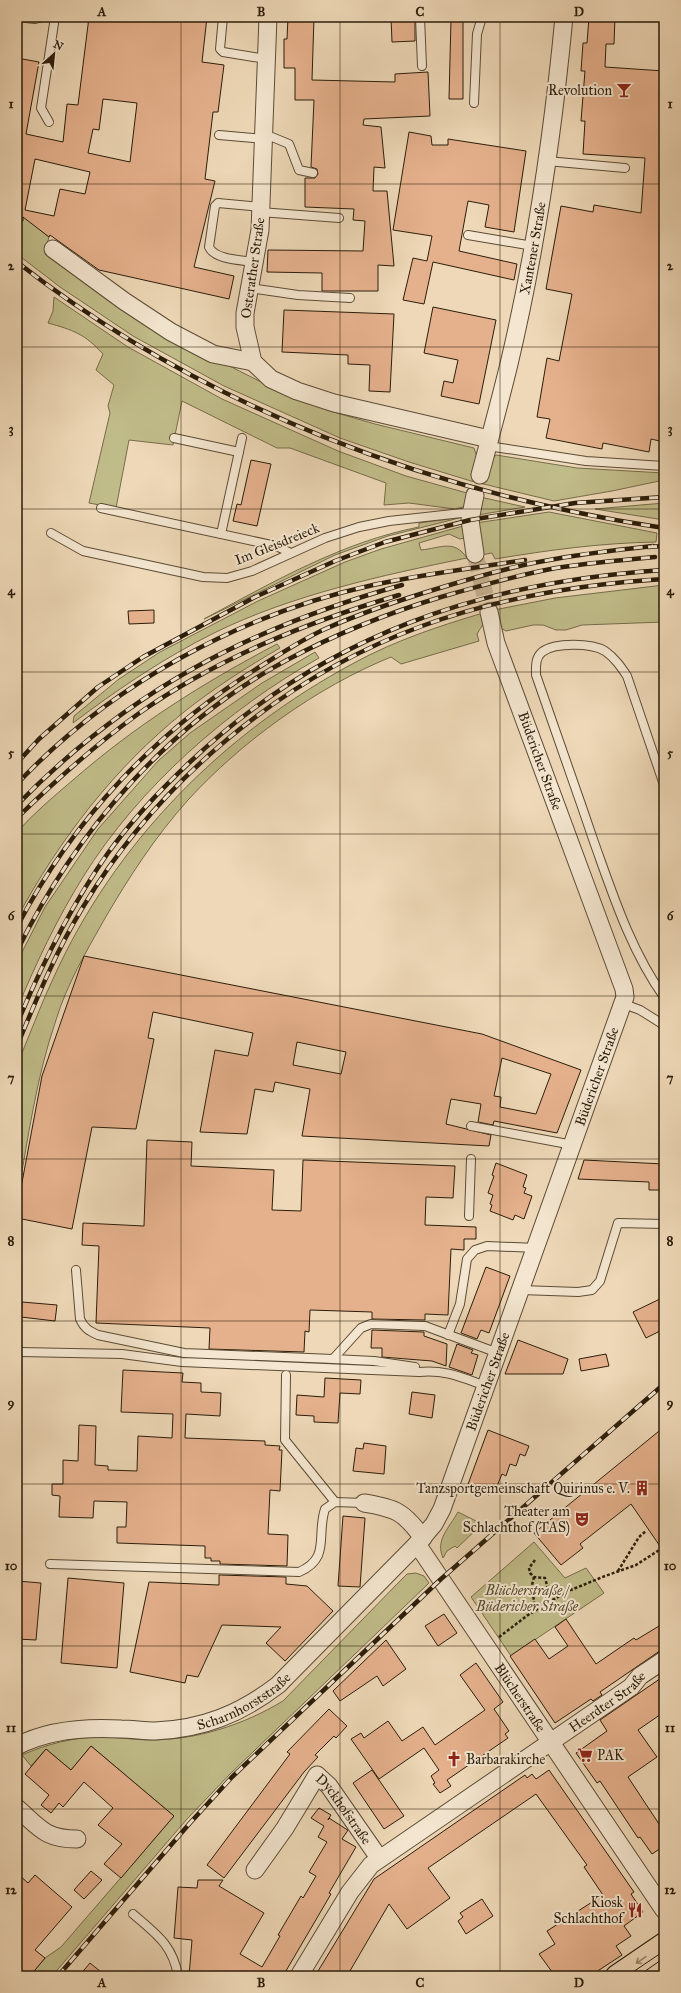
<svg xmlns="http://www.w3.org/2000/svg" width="681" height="1993" viewBox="0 0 681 1993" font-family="'IM FELL Great Primer',serif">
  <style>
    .green { fill: #c0bc89; stroke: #766c4a }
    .building { fill: #e5b18d; stroke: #2b1d0a; fill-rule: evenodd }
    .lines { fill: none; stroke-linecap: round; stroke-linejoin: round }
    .street-tunnel { stroke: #c7b394; stroke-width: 17; stroke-dasharray: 17 8; stroke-linecap: butt }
    .lane-casing { stroke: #5c4c35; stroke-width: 10 }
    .street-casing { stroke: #5c4c35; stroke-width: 19 }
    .primary-casing { stroke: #2b1d0a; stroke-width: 24 }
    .path { stroke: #2b1d0a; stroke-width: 2.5; stroke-dasharray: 3 2; stroke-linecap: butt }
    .lane { stroke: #f4e6d0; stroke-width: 8 }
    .street { stroke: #f4e6d0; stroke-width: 17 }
    .primary { stroke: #eed8b7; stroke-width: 22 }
    .tram { stroke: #2b1d0a; stroke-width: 1 }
    .rail-casing { stroke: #2b1d0a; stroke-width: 4.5 }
    .rail { stroke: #f4e6d0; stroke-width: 3; stroke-dasharray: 9; stroke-linecap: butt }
    .oneway { stroke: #968469 }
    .grid { fill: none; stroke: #2b1d0a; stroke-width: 1; stroke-opacity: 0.55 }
    .labels { text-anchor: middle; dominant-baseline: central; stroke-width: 4; stroke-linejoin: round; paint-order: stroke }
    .poi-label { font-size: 14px; fill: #2b1d0a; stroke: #f4e6d0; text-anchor: end }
    .street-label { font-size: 14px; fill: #2b1d0a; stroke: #f4e6d0 }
    .park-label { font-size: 14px; font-style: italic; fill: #584d30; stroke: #f4e6d0 }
    .neatline { fill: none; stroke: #2b1d0a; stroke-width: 1.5 }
    .grid-label { font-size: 13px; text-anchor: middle; font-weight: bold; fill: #2b1d0a }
  </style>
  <rect width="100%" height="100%" fill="#eed8b7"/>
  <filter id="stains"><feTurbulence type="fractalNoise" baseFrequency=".005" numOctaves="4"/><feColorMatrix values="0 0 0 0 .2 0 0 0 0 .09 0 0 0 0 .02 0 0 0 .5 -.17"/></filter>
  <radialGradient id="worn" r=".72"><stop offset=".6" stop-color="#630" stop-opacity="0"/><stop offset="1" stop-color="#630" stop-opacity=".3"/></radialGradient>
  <g class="green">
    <polygon points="17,211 49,237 46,248 168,335 285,394 330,411 375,424 474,448 478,460 489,463 496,455 577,468 664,473 664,480 612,491 554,501 471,481 409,462 340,438 224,386 133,336 60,287 17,254"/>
    <path d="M54 297 128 347 222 399 338 451 406 476 467 493 466 506 455 509 409 503 384 505 386 483 290 448H277L182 401 173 445 129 440 116 508 89 503 110 413 108 406 114 385 96 370 103 354C85 334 73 330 48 323L53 311Z"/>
    <polygon points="480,497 525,507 478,515"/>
    <polygon points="664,503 664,520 595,509"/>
    <path d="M549 512 657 533 656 542C601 543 549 550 495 559L492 553 481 555 476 523Z"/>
    <path d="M463 517 388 536 335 555 204 619C273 582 342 542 419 527V523Z"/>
    <path d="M463 526 465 538 460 539 449 534 419 543 421 550C441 548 454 539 467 558 383 575 291 595 214 633 164 658 118 689 73 723L74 716 119 679 160 652 258 601 345 562 381 549Z"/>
    <polygon points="664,585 664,622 582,625 566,630 556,630 543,625 533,625 506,631 499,627 494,610 555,598"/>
    <path d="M483 613C485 625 482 625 477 634L479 641 401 664 391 657C317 687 242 741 188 800 155 837 129 877 104 920 86 952 67 984 56 1020 36 1078 28 1139 17 1200 17 1170 17 1140 17 1110 17 1097 16 1083 17 1069 18 1061 23 1051 26 1043 35 1021 43 1000 53 979 114 843 223 733 354 663 394 641 439 626 483 613Z"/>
    <path d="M277 644 280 648C247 667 214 688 184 712 115 767 59 840 17 918V832C34 813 53 797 73 780 136 725 203 683 277 644Z"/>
    <path d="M315 652 319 658C228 709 139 787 83 877 57 919 36 963 17 1009V962L45 907 98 829 158 761 190 733 262 683Z"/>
    <path d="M458 1512 482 1524 457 1548 455 1546 447 1551 443 1558C435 1540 449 1528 458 1512Z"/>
    <polygon points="534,1542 565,1578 586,1568 604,1593 511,1656 471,1597"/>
    <path d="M416 1573 424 1576 429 1583 230 1774 187 1819 52 1976H30L45 1958 61 1947 174 1816 91 1746 71 1770 46 1749 31 1766 22 1755C47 1744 74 1737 101 1737 118 1737 134 1740 150 1740 197 1740 243 1725 283 1701L401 1580 407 1574Z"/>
  </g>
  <g class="building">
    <path d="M89 17H207L202 62 224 65 218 112H213L205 179 215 181 194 267 234 276 229 299 99 270 50 235 49 237 23 217V221H17V58L39 62 26 134 63 142 67 104 78 105ZM103 99 137 103 130 162 88 153 93 129 99 130ZM35 159 90 172 85 194 60 189 54 216 25 210Z"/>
    <polygon points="288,17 314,17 312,80 395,82 395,74 428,72 430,116 364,119 363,125 381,127 385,168 374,167 373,191 387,191 394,266 378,265 378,291 322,291 322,273 267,272 268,250 363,251 365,221 353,220 354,209 305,207 305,178 315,178 318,174 317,169 311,167 314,100 295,100 295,68 284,68 284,39 287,39"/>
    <polygon points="391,17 415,17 415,41 392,42"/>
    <polygon points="589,17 615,17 614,44 606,44 605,67 664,71 664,442 651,439 649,452 603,443 602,449 546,438 550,419 537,417 547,358 559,361 572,294 546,289 561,206 593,212 594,205 641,213 645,158 583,154 585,121 581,121 585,71 581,71 583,43 587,43"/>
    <polygon points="451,19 463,19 463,99 449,99"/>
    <polygon points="409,132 431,136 432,145 448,145 448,139 526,151 514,232 485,227 489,205 468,201 459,251 517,264 514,280 433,262 424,304 403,300 413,258 427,261 432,236 393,230"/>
    <polygon points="433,307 496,320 479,404 441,396 444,381 453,383 458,360 424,353"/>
    <polygon points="284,310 394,314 390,392 369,391 370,365 348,364 348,355 282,352"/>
    <polygon points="251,460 271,464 257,526 233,521 237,504 241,505"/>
    <polygon points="154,610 154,623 129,624 128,611"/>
    <path d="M84 956 482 1034 581 1070 557 1133 494 1121 493 1125 478 1122 481 1104 451 1099 446 1124 491 1135 489 1146 302 1136 310 1089 275 1082 273 1092 255 1089 247 1134 200 1132 215 1050 248 1056 253 1033 153 1012 148 1038 154 1039 136 1129 92 1127 72 1229 17 1218V1209L42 1076ZM297 1042 346 1052 341 1074 293 1065ZM502 1058 551 1074 536 1114 500 1107 501 1097 494 1096Z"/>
    <polygon points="147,1140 192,1142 191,1166 274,1170 272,1210 301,1211 303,1160 455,1166 453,1198 426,1197 425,1225 476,1227 476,1239 464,1239 464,1250 451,1249 448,1315 425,1314 425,1320 372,1319 372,1312 310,1310 309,1332 305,1331 304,1352 209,1349 210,1328 96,1323 99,1246 82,1245 83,1223 144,1226"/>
    <polygon points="584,1160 664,1164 664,1190 649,1190 649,1182 578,1179"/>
    <polygon points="496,1163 527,1175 523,1187 526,1188 524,1193 532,1196 524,1219 515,1215 513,1220 490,1211 492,1205 490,1204 493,1195 488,1193 494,1176 492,1175"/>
    <polygon points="486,1267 510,1276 489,1333 481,1330 477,1339 461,1333"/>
    <polygon points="664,1297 664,1329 646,1338 633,1312"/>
    <polygon points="22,1302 57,1305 55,1321 21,1317"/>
    <polygon points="372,1330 424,1332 424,1336 447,1344 446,1366 432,1361 382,1357 382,1348 371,1348"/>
    <polygon points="518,1340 568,1359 563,1374 505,1374"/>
    <polygon points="457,1344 473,1350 471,1353 478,1355 472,1375 449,1367"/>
    <polygon points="606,1354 609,1366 581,1371 579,1359"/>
    <polygon points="123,1370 183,1373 182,1382 201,1383 201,1392 221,1393 220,1416 186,1414 185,1438 265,1441 265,1445 280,1446 279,1450 282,1450 280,1491 270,1490 268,1534 288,1535 287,1566 220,1564 220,1561 211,1561 211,1558 205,1558 205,1546 117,1543 117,1527 126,1527 127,1502 94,1501 93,1518 59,1517 60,1496 52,1495 52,1484 63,1484 63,1460 78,1461 79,1425 96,1426 95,1465 108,1466 108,1470 137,1471 138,1436 172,1438 173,1414 121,1412"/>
    <polygon points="325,1378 361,1380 360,1394 340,1393 338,1423 314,1422 314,1416 296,1415 297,1395 324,1397"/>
    <polygon points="412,1392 435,1395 432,1418 409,1414"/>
    <polygon points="664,1427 664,1552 631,1504 580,1544 583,1548 561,1565 534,1533"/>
    <polygon points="488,1430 529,1446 525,1456 520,1454 516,1466 510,1464 506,1476 502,1474 497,1486 493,1484 489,1495 467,1487"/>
    <polygon points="364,1443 386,1446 384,1474 353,1471 356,1448 363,1449"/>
    <polygon points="343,1516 365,1518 360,1587 338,1586"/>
    <polygon points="219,1575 286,1577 286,1584 307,1586 333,1611 285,1661 266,1643 281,1627 222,1625 198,1677 187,1675 185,1683 130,1672 149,1582 219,1585"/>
    <polygon points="68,1578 124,1583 117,1668 61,1663"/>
    <polygon points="17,1581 41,1583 36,1640 17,1639"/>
    <polygon points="444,1614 457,1633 438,1646 425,1626"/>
    <polygon points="566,1619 596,1664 634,1638 636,1640 664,1623 664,1648 600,1692 602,1695 593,1701 591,1699 555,1723 510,1656 535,1639 549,1659 568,1646 555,1627"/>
    <polygon points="386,1640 406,1669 383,1686 377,1676 340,1701 333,1691"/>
    <polygon points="476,1663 503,1702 494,1709 509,1731 505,1734 508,1738 447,1780 451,1786 440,1793 433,1784 435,1783 431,1776 439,1770 424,1748 379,1779 351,1739 361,1733 364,1738 388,1721 402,1741 423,1727 435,1745 485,1710 460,1675"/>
    <polygon points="664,1676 664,1712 638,1730 657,1757 628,1777 659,1824 664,1820 664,1846 652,1854 640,1837 638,1838 600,1781 597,1783 576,1753 607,1731 600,1720"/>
    <polygon points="329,1709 347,1726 336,1738 334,1736 315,1755 318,1757 304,1772 224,1878 207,1865 290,1754 287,1752"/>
    <polygon points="91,1746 174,1816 121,1878 104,1864 122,1844 98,1825 113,1808 84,1782 63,1807 59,1803 51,1813 41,1805 49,1795 25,1774 46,1749 71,1770"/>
    <polygon points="372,1770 404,1816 384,1829 353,1783"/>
    <polygon points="549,1770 634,1892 631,1894 643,1912 624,1926 631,1936 616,1946 622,1955 590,1976 555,1976 539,1954 555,1944 547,1931 603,1895 584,1867 587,1865 536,1794 428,1868 450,1898 407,1929 389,1904 347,1976 315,1976 374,1879 525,1775 527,1778 532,1774 536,1779"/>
    <polygon points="319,1808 331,1815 328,1820 329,1818 346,1829 348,1830 342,1839 356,1847 329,1893 331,1894 283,1976 189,1976 192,1940 174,1938 178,1887 197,1888 198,1880 223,1880 219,1886 264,1913 240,1954 262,1967 280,1936 278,1935 301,1896 303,1898 316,1876 309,1872 327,1842 318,1837 324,1826 311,1818"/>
    <polygon points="91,1871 102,1880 84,1899 74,1890"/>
    <polygon points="17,1873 28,1883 35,1875 72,1907 35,1950 45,1958 30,1976 17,1976"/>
    <polygon points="482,1899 493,1916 466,1934 458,1921 463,1917 460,1913"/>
    <polygon points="90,1963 106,1976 79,1976"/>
  </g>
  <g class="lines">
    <polyline class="street-tunnel" points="475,554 489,612"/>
    <g class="lane-casing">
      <g id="lane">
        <polyline points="17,17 35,19 43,17"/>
        <polyline points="223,17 220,49 223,52 266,59"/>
        <polyline points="420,17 422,66"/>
        <polyline points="474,103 477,34 482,17"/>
        <polyline points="49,122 41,108 55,17"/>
        <polyline points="219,135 264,139 272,137 289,144 299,170 313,173"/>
        <polyline points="547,161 625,168"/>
        <polyline points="260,212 339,218"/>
        <polyline points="468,235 533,246"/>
        <path d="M254 262C242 260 215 260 209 247L215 206 218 203 261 207"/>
        <polyline points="250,288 298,295 350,298"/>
        <polyline points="174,438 239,452"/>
        <polyline points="488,446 586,461 664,466"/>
        <polyline points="101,508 276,546 291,553"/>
        <polyline points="51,533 83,551 203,577 227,578 252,571 325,538 359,527 389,521 471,512"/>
        <polyline points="221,534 242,438"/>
        <path d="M664 785 627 676C621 667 615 658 605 651 592 643 555 642 542 652 535 658 536 667 536 675 555 730 575 786 594 842 613 895 631 951 664 997"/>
        <polyline points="624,1004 640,1010 664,1025"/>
        <polyline points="471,1126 573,1145"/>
        <polyline points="469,1216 471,1159"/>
        <path d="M76 1270 80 1319C84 1328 89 1331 98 1335L184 1353 333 1359 361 1328 371 1324 425 1326 498 1353"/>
        <polyline points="521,1290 578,1292 592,1290 600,1281 618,1223 664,1224"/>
        <polyline points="448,1335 460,1304 467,1259 475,1250 487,1246 536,1248"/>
        <path d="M20 1352 122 1354 182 1362 419 1372C444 1369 463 1378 486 1386"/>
        <polyline points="333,1359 374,1361 415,1367"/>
        <polyline points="286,1375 285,1440 335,1502"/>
        <path d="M50 1564 299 1572C331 1558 316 1536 325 1509L335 1502 364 1503"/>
        <path d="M133 1914C156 1934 173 1945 178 1976"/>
      </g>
    </g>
    <g class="street-casing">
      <g id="street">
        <polyline points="268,17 260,230 245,313 245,327 253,362 271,379 297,391 334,403 489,439"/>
        <polyline points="53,249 124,301 171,332 213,354 253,362"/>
        <path id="s1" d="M480 475C490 438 500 401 509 364 536 250 553 133 564 17"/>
        <polyline points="475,495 470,520 475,554"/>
        <path d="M364 1503C396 1508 404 1512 423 1538"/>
        <path id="s2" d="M417 1544 664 1910"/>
        <path id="s3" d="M17 1746C49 1729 86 1727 121 1729 132 1729 144 1731 155 1731 203 1729 240 1714 278 1685L417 1544 434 1524 442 1509 625 997 624 989 496 643 489 612"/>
        <path d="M17 1808C40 1828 45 1839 77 1839"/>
        <path id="s4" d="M255 1870 285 1828 317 1775 329 1786 379 1858"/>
        <path id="s5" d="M299 1976 350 1892 371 1865 631 1687 640 1676 664 1660"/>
      </g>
    </g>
    <g class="primary-casing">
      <g id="primary">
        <polyline points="617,1976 664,1944"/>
        <polyline points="645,1976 664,1963"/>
      </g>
    </g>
    <g class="path">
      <polyline points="535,1560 529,1568 530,1573 534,1577 545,1578 548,1589"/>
      <polyline points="618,1571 639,1537 646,1531"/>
      <polyline points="534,1577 532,1585 535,1611"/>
      <polyline points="499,1637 528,1615 566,1592 605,1576 636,1565 664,1547"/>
    </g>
    <use href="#lane" class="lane"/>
    <use href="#street" class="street"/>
    <use href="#primary" class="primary"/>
    <g class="tram">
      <polyline points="627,1976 664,1951"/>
      <polyline points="638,1976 664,1958"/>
    </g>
    <g class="rail-casing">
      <g id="rail">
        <path d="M17 262C204 408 431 493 664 528"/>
        <polyline points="648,547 664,546"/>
        <polyline points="17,763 39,739 98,687 143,657 255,597 335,561 385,542 470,520 575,503 664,497"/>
        <path d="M17 784C110 685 240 614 373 585 423 574 474 568 525 560"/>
        <path d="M17 805C129 690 249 628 402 585"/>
        <path d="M17 818C55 781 95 745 138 714 217 658 308 622 399 595"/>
        <path d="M17 927C73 819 157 730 261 666 282 653 303 639 325 629 363 612 403 599 443 587 476 577 510 567 544 561 580 554 616 550 653 546"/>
        <path d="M17 951C76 831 168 724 287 660 336 634 388 613 441 597 479 586 518 575 556 568 589 563 622 560 655 557"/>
        <path d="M17 1024C42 964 70 907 108 853 132 820 160 790 190 762 324 635 482 582 664 570"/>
        <path d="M17 1046C37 998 56 951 83 907 159 780 283 677 422 626 499 598 582 584 664 579"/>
        <polyline points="58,1976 190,1823 232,1777 441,1579 664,1384"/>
      </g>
    </g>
    <use href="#rail" class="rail"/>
  </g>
  <defs><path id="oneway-shaft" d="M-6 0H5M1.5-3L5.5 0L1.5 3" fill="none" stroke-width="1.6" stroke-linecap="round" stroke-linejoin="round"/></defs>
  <use class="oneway" href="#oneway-shaft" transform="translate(641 1960) rotate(146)"/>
  <path class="grid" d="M181 17V1976M340 17V1976M500 17V1976M17 184H664M17 347H664M17 509H664M17 672H664M17 834H664M17 996H664M17 1159H664M17 1321H664M17 1484H664M17 1646H664M17 1809H664"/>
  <defs>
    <g id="bar-bare" transform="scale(1.2)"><path d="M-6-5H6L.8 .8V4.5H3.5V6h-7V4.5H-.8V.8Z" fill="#8f2418" stroke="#f4e6d0" stroke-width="2.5" paint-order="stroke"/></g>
    <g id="building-bare" transform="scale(1.2)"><path d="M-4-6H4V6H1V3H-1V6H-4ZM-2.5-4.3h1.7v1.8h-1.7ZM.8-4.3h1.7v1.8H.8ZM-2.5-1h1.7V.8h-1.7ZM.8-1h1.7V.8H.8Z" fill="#8f2418" stroke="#f4e6d0" stroke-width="2.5" paint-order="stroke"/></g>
    <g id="theatre-bare" transform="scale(1.2)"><path d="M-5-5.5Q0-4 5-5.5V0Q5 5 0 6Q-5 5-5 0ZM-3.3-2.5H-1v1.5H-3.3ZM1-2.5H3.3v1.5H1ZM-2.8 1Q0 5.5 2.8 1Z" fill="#8f2418" stroke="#f4e6d0" stroke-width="2.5" paint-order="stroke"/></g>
    <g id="supermarket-bare" transform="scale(1.2)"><path d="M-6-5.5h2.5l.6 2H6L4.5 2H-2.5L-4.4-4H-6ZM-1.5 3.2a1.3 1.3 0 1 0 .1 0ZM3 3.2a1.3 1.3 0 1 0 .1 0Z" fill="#8f2418" stroke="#f4e6d0" stroke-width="2.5" paint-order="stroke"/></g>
    <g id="church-bare" transform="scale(1.2)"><path d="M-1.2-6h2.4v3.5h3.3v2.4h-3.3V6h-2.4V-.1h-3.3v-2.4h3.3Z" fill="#8f2418" stroke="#f4e6d0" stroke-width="2.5" paint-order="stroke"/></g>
    <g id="restaurant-bare" transform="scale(1.2)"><path d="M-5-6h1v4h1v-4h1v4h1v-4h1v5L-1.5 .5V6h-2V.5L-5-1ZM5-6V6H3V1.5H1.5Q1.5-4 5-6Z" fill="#8f2418" stroke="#f4e6d0" stroke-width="2.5" paint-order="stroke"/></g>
  </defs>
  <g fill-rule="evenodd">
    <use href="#bar-bare" x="624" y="90"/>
    <use href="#building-bare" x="642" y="1488"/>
    <use href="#theatre-bare" x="582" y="1519"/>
    <use href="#supermarket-bare" x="585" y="1755"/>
    <use href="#church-bare" x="454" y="1759"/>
    <use href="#restaurant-bare" x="635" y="1910"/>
  </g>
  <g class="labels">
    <g class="poi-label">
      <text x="612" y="90">Revolution</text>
      <text x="630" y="1488">Tanzsportgemeinschaft Quirinus e. V.</text>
      <text x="570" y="1511">Theater am<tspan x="570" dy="16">Schlachthof (TAS)</tspan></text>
      <text x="597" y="1755" text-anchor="start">PAK</text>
      <text x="466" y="1759" text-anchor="start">Barbarakirche</text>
      <text x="623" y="1902">Kiosk<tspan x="623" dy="16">Schlachthof</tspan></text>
    </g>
    <g class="street-label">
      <text stroke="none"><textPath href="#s1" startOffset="233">Xantener Straße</textPath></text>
      <text transform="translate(253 268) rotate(-82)">Osterather Straße</text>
      <text transform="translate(277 544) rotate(-22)">Im Gleisdreieck</text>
      <text transform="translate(540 761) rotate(70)">Büdericher Straße</text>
      <text stroke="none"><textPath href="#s3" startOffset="975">Büdericher Straße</textPath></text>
      <text stroke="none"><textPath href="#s3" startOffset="651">Büdericher Straße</textPath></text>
      <text stroke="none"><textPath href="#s2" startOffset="185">Blücherstraße</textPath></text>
      <text stroke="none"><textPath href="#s3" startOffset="236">Scharnhorststraße</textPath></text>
      <text stroke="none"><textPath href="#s5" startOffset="420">Heerdter Straße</textPath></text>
      <text stroke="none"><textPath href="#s4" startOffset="157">Dyckhofstraße</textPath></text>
    </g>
    <g class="park-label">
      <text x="527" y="1590">Blücherstraße /<tspan x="527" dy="16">Büdericher Straße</tspan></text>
    </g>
  </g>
  <rect width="681" height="1993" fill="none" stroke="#eed8b7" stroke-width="44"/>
  <g transform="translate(54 54) rotate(27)" stroke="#f4e6d0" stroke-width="3" paint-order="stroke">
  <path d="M0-3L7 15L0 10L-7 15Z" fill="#2b1d0a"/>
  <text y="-6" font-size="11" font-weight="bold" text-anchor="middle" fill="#2b1d0a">N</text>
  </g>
  <rect x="22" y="22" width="637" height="1949" class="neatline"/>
  <g class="grid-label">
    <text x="102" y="16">A</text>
    <text x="261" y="16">B</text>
    <text x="420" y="16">C</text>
    <text x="579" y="16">D</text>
    <text x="11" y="108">1</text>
    <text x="670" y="108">1</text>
    <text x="11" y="270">2</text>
    <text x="670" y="270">2</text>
    <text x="11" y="433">3</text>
    <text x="670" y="433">3</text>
    <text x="11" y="595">4</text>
    <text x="670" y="595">4</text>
    <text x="11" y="757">5</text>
    <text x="670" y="757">5</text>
    <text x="11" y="920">6</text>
    <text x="670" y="920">6</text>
    <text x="11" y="1082">7</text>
    <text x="670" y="1082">7</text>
    <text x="11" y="1245">8</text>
    <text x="670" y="1245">8</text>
    <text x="11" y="1407">9</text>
    <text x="670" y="1407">9</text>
    <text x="11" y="1570">10</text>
    <text x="670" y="1570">10</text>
    <text x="11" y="1732">11</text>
    <text x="670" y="1732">11</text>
    <text x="11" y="1894">12</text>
    <text x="670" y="1894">12</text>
    <text x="102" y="1987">A</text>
    <text x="261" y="1987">B</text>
    <text x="420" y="1987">C</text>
    <text x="579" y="1987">D</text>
  </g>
  <rect width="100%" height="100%" filter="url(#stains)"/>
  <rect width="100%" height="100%" fill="url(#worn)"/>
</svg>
